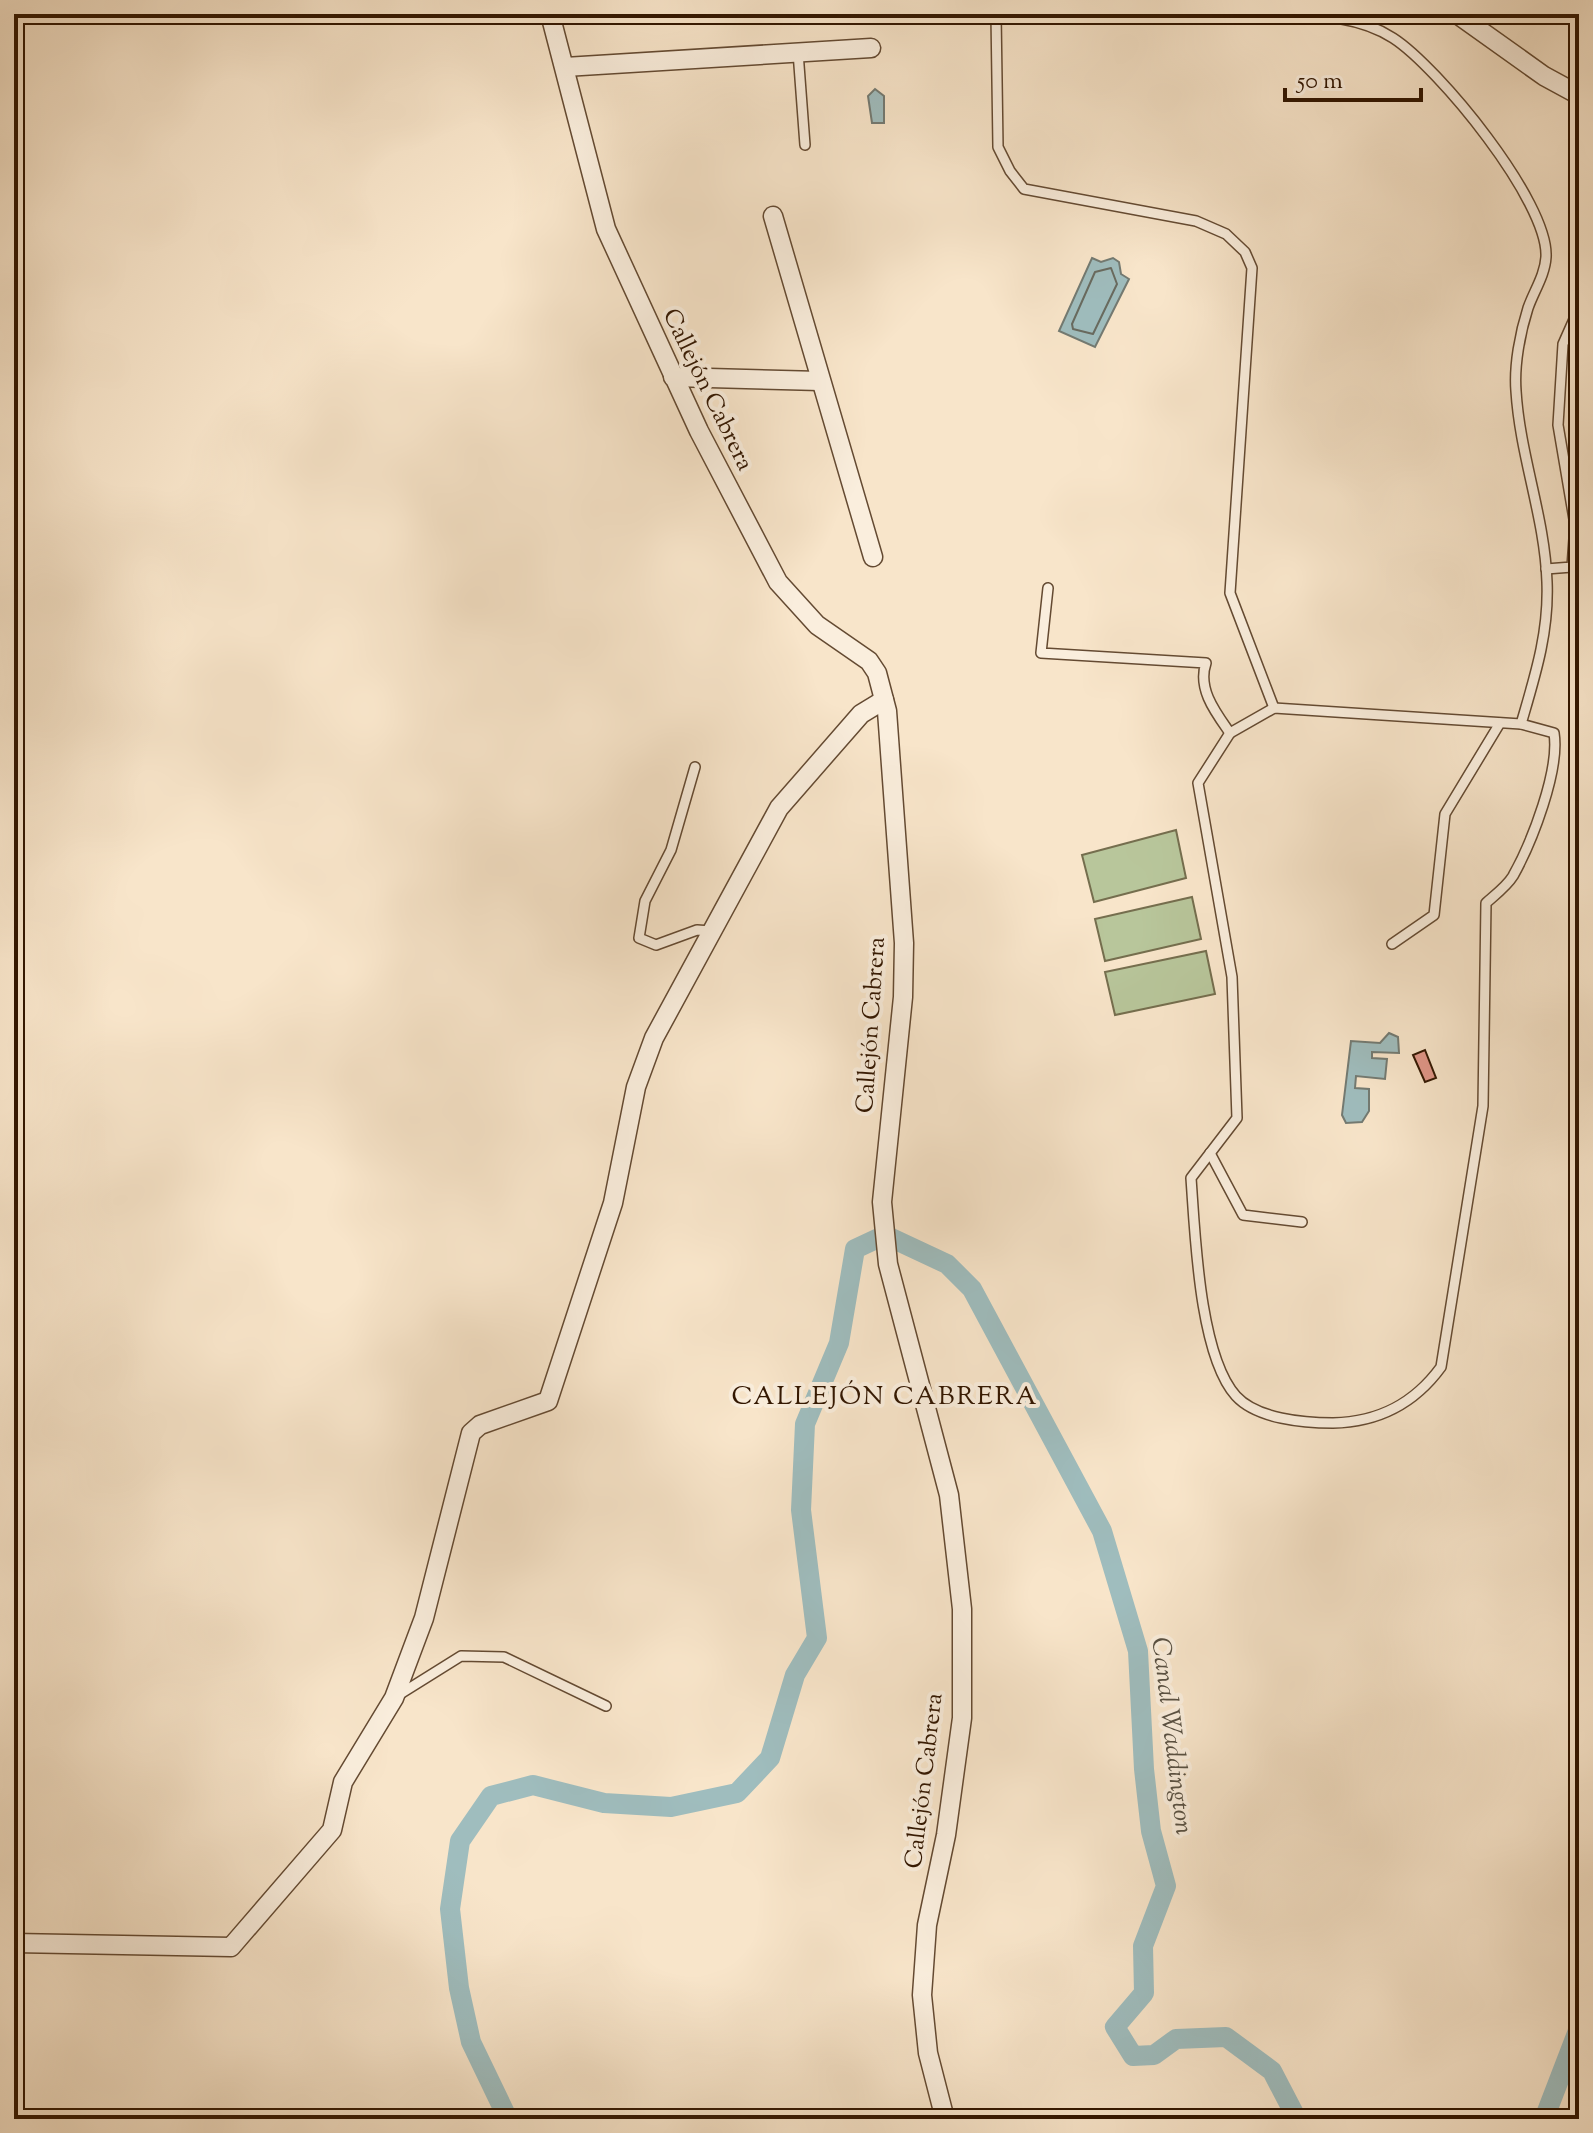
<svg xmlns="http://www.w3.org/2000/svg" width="1593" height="2133" viewBox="0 0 1593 2133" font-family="'Sorts Mill Goudy',serif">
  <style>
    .green { fill: #b8c69b; stroke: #756e4e; stroke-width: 2 }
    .water { fill: #9fbdbe; stroke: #737a72; stroke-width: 2 }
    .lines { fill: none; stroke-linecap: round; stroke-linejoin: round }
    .shore { stroke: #686a5f; stroke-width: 2 }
    .canal { stroke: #9fbdbe; stroke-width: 20 }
    .building { fill: #e19688; stroke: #321600; stroke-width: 2 }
    .lane-casing { stroke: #644a32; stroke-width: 12 }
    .street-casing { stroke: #644a32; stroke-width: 21 }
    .lane { stroke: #faeedd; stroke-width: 9 }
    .street { stroke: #faeedd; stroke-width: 18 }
    .labels { text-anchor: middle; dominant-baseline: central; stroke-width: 8; stroke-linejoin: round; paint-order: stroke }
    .street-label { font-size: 24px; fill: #321600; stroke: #faeedd }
    .neighbourhood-label { font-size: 26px; letter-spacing: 2px; fill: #321600; stroke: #faeedd }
    .water-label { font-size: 26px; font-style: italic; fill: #585042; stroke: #faeedd }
  </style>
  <rect width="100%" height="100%" fill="#f8e5ca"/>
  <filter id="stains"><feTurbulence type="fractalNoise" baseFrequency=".0025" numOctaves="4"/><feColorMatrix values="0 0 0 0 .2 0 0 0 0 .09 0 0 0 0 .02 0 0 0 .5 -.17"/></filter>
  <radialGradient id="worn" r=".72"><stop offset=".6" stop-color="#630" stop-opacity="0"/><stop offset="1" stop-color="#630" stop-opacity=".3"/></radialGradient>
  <g class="green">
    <polygon points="1176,830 1186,878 1094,902 1082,855"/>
    <polygon points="1192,897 1201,939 1105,961 1095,919"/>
    <polygon points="1206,951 1215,994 1115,1015 1105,972"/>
  </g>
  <g class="water">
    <polygon points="875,89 884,96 884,123 872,123 868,96"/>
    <polygon points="1092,258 1101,262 1113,258 1119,262 1121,274 1129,279 1095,347 1059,331"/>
    <polygon points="1389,1033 1398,1037 1399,1053 1372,1052 1372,1058 1387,1059 1385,1079 1356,1076 1355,1088 1369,1089 1369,1111 1362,1122 1346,1123 1342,1115 1351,1041 1380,1043"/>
  </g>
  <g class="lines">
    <polygon class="shore" points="1111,268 1117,284 1093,334 1073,329 1072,324 1095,272"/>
    <g class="canal">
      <polyline points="508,2119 471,2042 459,1988 450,1909 460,1841 491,1796 533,1785 604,1803 671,1807 737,1793 770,1758 795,1675 817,1638 801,1510 805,1424 839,1343 855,1249 885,1235 947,1264 972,1289 1102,1531 1138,1651 1144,1769 1151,1831 1166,1886 1143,1946 1144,1993 1115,2027 1133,2056 1154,2055 1176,2039 1226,2037 1272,2071 1297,2119"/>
      <polyline points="1544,2119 1579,2028"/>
    </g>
  </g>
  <polygon class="building" points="1425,1050 1436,1078 1425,1082 1413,1055"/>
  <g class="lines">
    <g class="lane-casing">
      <g id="lane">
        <polyline points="996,14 998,147 1010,171 1024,189 1196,221 1226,234 1245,252 1252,268 1230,593 1274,708"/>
        <polyline points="798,52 805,145"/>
        <polyline points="1546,569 1572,567 1575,525 1558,425 1563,344 1579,308"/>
        <path d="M1048 588 1041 653 1206 663C1197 689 1216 713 1230 733L1274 708 1521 724"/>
        <path d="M1230 733 1198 783 1232 977 1237 1118 1191 1178C1195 1232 1199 1355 1236 1396 1257 1419 1304 1423 1333 1423 1379 1422 1414 1404 1441 1367L1483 1106 1486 903C1495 895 1507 886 1513 876 1532 842 1560 770 1554 733L1521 724C1535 676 1549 633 1547 582 1545 518 1520 456 1516 391 1514 365 1520 333 1528 308 1534 291 1545 275 1546 257 1549 202 1438 67 1393 38 1361 17 1319 15 1282 14"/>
        <polyline points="695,767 671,850 645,901 639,938 656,945 697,930 711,931"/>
        <polyline points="1392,944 1434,915 1445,814 1500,723"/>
        <polyline points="1210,1153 1243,1215 1302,1222"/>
        <polyline points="397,1696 461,1656 504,1657 606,1706"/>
      </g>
    </g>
    <g class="street-casing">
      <g id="street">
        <polyline points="550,14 606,229 699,431 778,582 817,625 869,661 877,673 887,711 904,943 903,997 882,1202 888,1264 949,1495 962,1609 962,1718 946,1835 927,1925 922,1995 928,2053 945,2119"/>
        <polyline points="1457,14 1544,76 1579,95"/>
        <polyline points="565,67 871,48"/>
        <polyline points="773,216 873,557"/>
        <polyline points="673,377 820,381"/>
        <polyline points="14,1943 231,1947 332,1830 343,1782 394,1698 424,1618 471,1433 480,1425 548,1401 613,1203 636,1087 654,1038 779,808 861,714 884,700"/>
      </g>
    </g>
    <use href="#lane" class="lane"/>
    <use href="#street" class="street"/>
  </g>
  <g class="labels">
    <g class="street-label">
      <text transform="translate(707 390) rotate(64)">Callejón Cabrera</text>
      <text transform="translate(872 1025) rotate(-86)">Callejón Cabrera</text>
      <text transform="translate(925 1781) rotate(-83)">Callejón Cabrera</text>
    </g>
    <g class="neighbourhood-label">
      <text x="885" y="1397">CALLEJÓN CABRERA</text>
    </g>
    <g class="water-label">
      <text transform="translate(1171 1736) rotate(83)">Canal Waddington</text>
    </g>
  </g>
  <rect width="1593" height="2133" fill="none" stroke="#f8e5ca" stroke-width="48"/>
  <rect x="16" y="16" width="1561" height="2101" fill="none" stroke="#321600" stroke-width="4"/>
  <rect x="24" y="24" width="1545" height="2085" fill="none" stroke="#321600" stroke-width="2"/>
  <path d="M1285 88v12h136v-12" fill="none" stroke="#321600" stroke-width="4"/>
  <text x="1297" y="88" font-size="24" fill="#321600" stroke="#faeedd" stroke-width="6" paint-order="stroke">50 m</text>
  <rect width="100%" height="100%" filter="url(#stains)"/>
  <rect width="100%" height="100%" fill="url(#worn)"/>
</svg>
